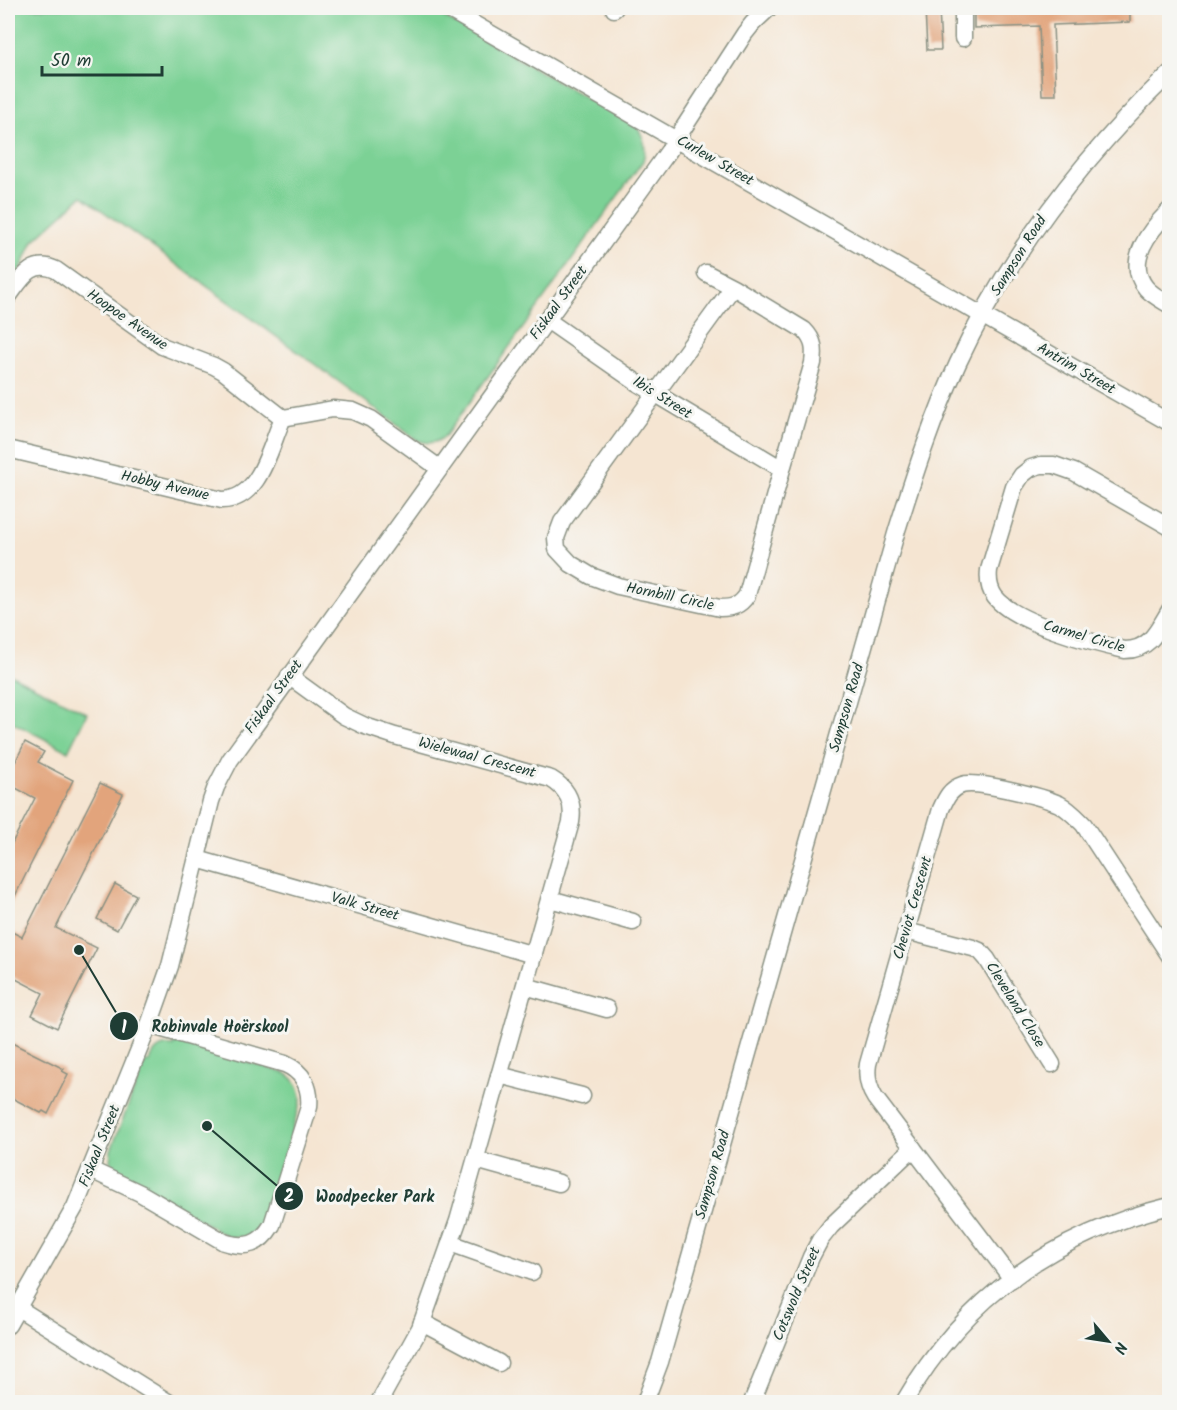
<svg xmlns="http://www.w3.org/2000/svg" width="1177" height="1410" viewBox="0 0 1177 1410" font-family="Kalam,sans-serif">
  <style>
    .green { fill: #7cd195; stroke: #4e8764; stroke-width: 1.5 }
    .building { fill: #e2a47b }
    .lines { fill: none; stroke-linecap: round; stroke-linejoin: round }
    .minor-casing { stroke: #8a9183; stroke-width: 19 }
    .minor { stroke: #fff; stroke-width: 16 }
    .labels { text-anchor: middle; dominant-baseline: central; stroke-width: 6; stroke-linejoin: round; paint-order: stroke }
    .street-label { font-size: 15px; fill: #1f3d34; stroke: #f6f6f2 }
    .leader { fill: none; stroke: #1f3d34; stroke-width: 2 }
    .callout-dot { fill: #1f3d34; stroke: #f6f6f2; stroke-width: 2 }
    .mark-label { font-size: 18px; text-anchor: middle; font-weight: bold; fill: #fff }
    .callout-label { font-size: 16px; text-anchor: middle; font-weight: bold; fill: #1f3d34; stroke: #f6f6f2; stroke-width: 6; stroke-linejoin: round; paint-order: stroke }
  </style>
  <rect width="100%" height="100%" fill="#f6f6f2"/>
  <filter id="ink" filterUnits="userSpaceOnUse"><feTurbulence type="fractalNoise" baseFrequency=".0167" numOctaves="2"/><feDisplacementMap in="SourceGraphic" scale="12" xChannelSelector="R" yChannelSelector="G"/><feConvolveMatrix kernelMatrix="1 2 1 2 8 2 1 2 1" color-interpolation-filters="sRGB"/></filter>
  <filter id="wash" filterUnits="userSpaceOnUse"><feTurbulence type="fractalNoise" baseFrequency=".008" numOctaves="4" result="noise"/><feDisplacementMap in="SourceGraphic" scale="24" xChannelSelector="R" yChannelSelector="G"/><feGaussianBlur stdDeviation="1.35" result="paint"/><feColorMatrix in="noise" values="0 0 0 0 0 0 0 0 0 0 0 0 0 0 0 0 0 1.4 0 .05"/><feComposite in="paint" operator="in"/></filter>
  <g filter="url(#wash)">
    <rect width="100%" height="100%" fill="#f5e5d2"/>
    <g class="green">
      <path d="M12 8H428L636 126C645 137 647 148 643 161L446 435C437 444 428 445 417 440L353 392 82 196 33 241 22 266 8 285V82L11 55 9 30Z"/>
      <polygon points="10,674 87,713 68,751 8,720 8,680"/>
      <path d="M175 1041 285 1073C296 1079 301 1088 301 1101L265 1222C252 1237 248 1238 228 1237L116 1169 110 1161 111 1150 145 1062H150C153 1050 161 1044 174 1046Z"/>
    </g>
    <g id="blocks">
      <g class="building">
        <polygon points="925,8 939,8 941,50 927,50"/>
        <polygon points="997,8 1130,8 1130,22 1053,25 1056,95 1042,95 1039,26 974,28 974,9"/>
        <polygon points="25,742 44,752 38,762 73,780 8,910 8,851 35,798 8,784 8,777"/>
        <polygon points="100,783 123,794 56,928 97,948 57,1028 32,1015 43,993 8,975 8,930 22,937"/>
        <polygon points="115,884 136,895 117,930 97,919"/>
        <polygon points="8,1041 64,1069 62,1071 68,1074 48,1114 43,1111 41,1113 8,1096"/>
      </g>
    </g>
  </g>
  <g filter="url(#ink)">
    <use href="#blocks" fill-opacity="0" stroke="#8a9183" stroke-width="1.5"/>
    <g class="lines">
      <g class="minor-casing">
        <g id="minor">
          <polyline points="446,8 1170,423"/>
          <polyline points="614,9 615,8"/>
          <polyline points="963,38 963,8"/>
          <path d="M1170 210C1150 230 1124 261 1146 288 1152 295 1162 300 1170 305"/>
          <path d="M706 273 733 287 804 330C814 340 815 349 813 363L782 469 747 595C740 606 732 608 720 608L618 586 591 576 571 564 557 549 556 538 562 522 733 287"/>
          <path d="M8 297C21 280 31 258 56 270L162 346 214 366 223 371 283 418"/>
          <polyline points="547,320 636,382 782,469"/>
          <polyline points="283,418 333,409 353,411 371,419 439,468"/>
          <path d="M8 449 222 500C261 500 270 445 283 418"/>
          <path d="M1170 527 1074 472 1054 465H1041L1031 468 1022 475 1014 487 989 570C988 579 989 589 995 597 1015 623 1093 643 1125 650 1150 650 1158 630 1170 610"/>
          <path d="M289 676 344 716 365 726 395 736 551 779C568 789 574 803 571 822L458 1221 420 1328 379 1402"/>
          <polyline points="197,859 534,955"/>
          <polyline points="550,899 633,922"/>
          <polyline points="906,931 973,948 980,951 987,959 1052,1064"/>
          <polyline points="525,986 607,1009"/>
          <polyline points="499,1075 582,1096"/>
          <polyline points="476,1160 559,1183"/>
          <path d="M91 1170 140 1193 224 1242C246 1249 260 1245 272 1225L309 1107C311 1087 303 1072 285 1064L149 1025"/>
          <polyline points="450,1243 532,1272"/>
          <path d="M1012 1279 875 1098C868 1087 866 1077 868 1064L941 809C946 798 950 789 962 785 976 780 1044 797 1059 804 1069 809 1077 818 1084 825L1170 956"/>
          <polyline points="18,1308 168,1402"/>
          <polyline points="422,1322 499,1363"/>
          <polyline points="8,1325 75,1207 149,1025 170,966 211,801 216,787 230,760 668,152 745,33 753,23 769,8"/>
          <path d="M645 1402 660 1362 897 530C915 473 933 417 958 363 1009 253 1083 157 1170 73"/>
          <polyline points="752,1402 811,1257 820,1240 831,1226 913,1148"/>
          <path d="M904 1402C963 1299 1054 1234 1170 1206"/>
        </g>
      </g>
      <use href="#minor" class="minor"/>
    </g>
  </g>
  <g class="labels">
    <g class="street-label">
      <text transform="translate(715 161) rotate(30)">Curlew Street</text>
      <text transform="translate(1019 256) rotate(-58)">Sampson Road</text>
      <text transform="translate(559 303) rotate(-54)">Fiskaal Street</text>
      <text transform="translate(127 320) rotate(35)">Hoopoe Avenue</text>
      <text transform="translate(1076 369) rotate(30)">Antrim Street</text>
      <text transform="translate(662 398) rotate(32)">Ibis Street</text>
      <text transform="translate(165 486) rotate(13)">Hobby Avenue</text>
      <text transform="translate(670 597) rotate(12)">Hornbill Circle</text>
      <text transform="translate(1084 637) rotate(16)">Carmel Circle</text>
      <text transform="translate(274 697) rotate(-54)">Fiskaal Street</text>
      <text transform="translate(847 708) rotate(-74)">Sampson Road</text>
      <text transform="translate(477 758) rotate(15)">Wielewaal Crescent</text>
      <text transform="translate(365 907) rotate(16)">Valk Street</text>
      <text transform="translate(913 908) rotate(-74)">Cheviot Crescent</text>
      <text transform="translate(1015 1005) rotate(58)">Cleveland Close</text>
      <text transform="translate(100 1146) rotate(-68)">Fiskaal Street</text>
      <text transform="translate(713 1175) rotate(-74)">Sampson Road</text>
      <text transform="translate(797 1294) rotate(-67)">Cotswold Street</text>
    </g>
  </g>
  <path class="leader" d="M79 950L124 1026M207 1126L289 1196"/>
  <g class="callout-dot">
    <circle cx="79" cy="950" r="6"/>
    <circle cx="207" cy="1126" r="6"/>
    <circle cx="124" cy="1026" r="15"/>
    <circle cx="289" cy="1196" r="15"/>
  </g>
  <g class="mark-label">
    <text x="124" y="1033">1</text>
    <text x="289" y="1202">2</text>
  </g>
  <g class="callout-label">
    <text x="220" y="1032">Robinvale Hoërskool</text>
    <text x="375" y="1202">Woodpecker Park</text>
  </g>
  <rect width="1177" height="1410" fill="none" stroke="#f6f6f2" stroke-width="30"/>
  <g transform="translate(1108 1341) rotate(119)" stroke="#f6f6f2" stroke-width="4.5" paint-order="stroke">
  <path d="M0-4.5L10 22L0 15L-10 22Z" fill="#1f3d34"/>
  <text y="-9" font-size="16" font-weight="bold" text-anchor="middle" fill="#1f3d34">N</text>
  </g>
  <path d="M42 66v9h120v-9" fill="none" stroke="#1f3d34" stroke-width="3"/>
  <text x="51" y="66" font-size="18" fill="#1f3d34" stroke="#f6f6f2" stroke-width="4.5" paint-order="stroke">50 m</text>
</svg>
